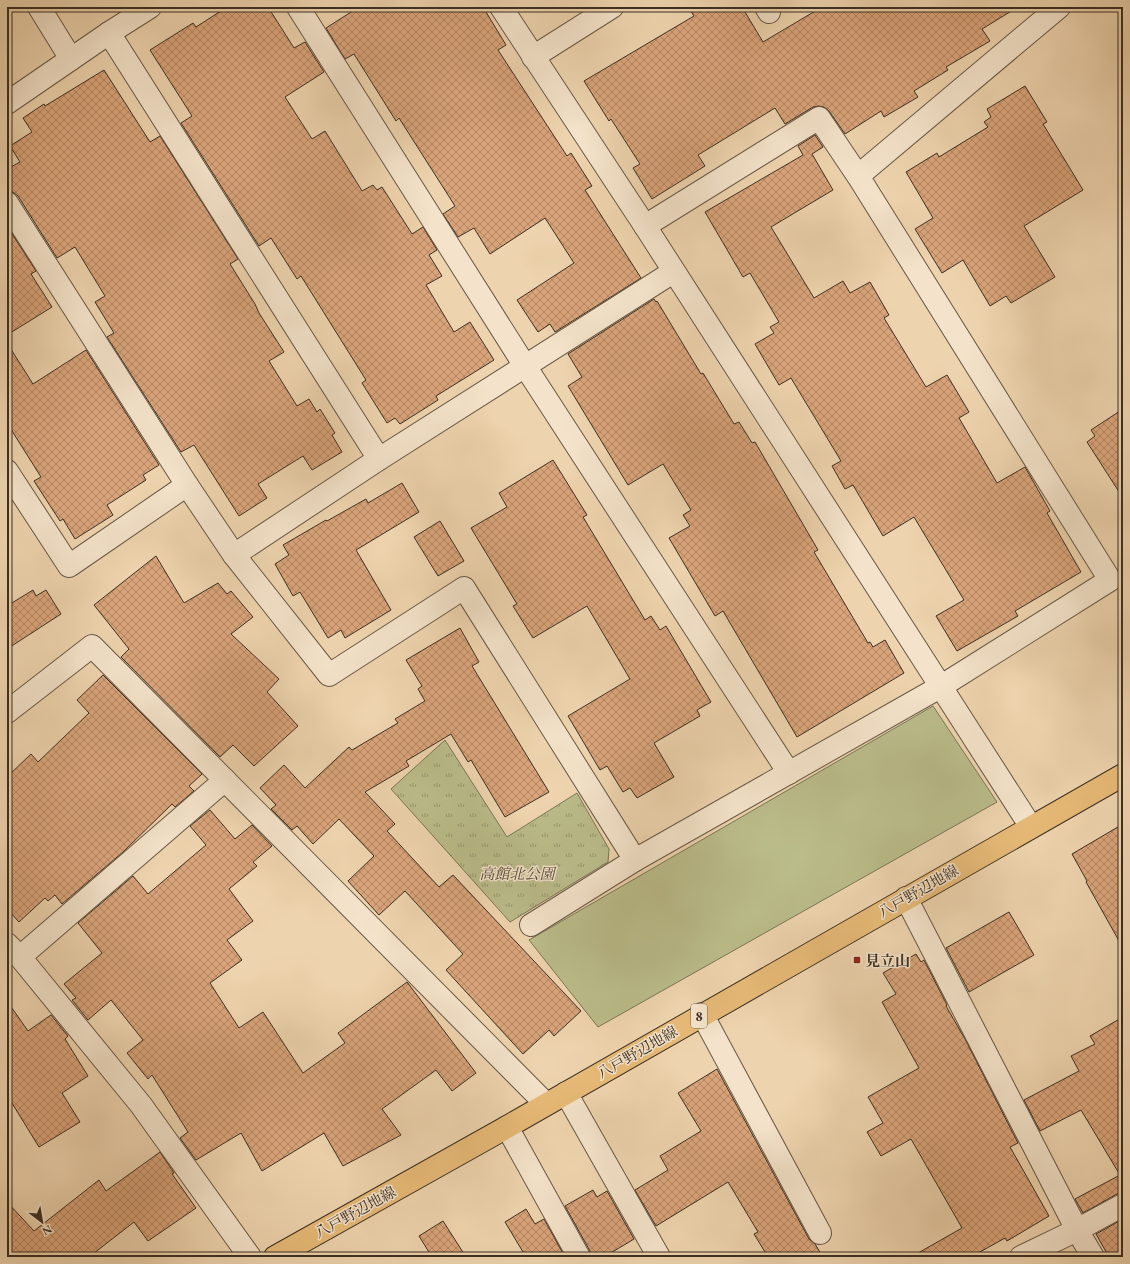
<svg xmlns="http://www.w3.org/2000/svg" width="1130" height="1264" viewBox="0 0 1130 1264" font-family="'EB Garamond','Noto Serif JP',serif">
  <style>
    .green { fill: #babc8a; stroke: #7b7656 }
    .park { fill: url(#park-tufts); stroke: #7b7656 }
    .building { fill: url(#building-cross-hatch); stroke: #3c2f23 }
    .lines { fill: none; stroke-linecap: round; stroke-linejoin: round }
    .minor-casing { stroke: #685846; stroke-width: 24 }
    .primary-casing { stroke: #3c2f23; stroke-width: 24 }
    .minor { stroke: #f4e3ca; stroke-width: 22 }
    .primary { stroke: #e7ba77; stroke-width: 22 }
    .poi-dot { fill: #8f2418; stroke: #f4e3ca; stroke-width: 1.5 }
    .labels { text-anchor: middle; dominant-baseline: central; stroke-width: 3; stroke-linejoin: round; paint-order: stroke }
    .shield { fill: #f4e3ca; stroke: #736555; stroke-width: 1 }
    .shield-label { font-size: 14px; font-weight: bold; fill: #3c2f23 }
    .park-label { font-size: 15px; font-style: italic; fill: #554b38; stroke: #f4e3ca }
    .street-label { font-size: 15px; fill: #3c2f23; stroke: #f4e3ca }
    .poi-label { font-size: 15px; font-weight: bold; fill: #3c2f23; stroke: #f4e3ca; text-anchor: start }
  </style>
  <defs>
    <pattern id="park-tufts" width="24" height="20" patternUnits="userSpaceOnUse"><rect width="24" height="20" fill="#babc8a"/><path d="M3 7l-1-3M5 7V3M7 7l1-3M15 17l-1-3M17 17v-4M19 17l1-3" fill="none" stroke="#989970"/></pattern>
    <pattern id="building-cross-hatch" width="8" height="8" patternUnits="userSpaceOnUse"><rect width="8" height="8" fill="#daa47a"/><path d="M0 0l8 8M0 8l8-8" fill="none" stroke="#b28664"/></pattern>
  </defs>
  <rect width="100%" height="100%" fill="#eed4ae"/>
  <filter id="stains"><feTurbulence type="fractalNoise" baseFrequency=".005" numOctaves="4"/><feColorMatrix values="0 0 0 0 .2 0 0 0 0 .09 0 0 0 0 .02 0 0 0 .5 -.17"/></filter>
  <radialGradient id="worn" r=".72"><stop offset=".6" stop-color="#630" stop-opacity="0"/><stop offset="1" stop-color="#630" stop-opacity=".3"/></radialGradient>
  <polygon class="green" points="933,706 997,802 598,1027 529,940"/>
  <polygon class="park" points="445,740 507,837 577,793 609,849 608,862 510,922 391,789"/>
  <g class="building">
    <polygon points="227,7 268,7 294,48 305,42 324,72 285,97 312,139 325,131 362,191 373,185 377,190 382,187 412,234 423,227 437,250 429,255 442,276 426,285 454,332 470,322 494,360 436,396 438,400 400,424 395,418 387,423 362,383 366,380 301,276 297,279 271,238 259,246 181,123 192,116 150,50 193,23 196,27"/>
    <polygon points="359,7 483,7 506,45 498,50 567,156 571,153 592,186 585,190 641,278 555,332 550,324 538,332 517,300 574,263 545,218 490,254 474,228 458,237 443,214 455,206 399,118 396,121 354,54 345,59 326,28"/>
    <polygon points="688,7 742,7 763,42 822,7 1018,7 982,29 990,41 946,67 948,70 914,91 918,97 884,117 881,111 845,134 829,111 824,107 819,106 813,107 785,124 775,108 698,155 705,166 652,199 633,168 640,164 611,119 609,121 584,81 694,16"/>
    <polygon points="104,70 150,142 160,136 238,259 230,264 255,304 259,313 284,352 269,361 297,406 309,399 317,412 320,409 335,433 332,435 342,452 312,470 303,456 258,484 267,498 239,516 194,445 181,452 107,337 114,333 95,302 105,296 75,247 57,258 18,196 13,192 7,191 7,169 20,162 10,146 32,132 23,118 44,104 45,106"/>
    <polygon points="1025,86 1047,122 1043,124 1083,190 1024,226 1055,277 1011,303 1006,296 990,306 963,260 942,273 915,229 933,218 906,172 937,153 939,157 988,127 984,122 991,117 987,109"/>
    <polygon points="815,135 823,147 812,154 833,190 771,227 814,298 843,281 850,293 870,282 889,315 884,318 926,387 947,375 969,412 959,418 997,483 1025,467 1050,511 1047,513 1081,572 1015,611 1018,616 957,651 936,616 964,600 914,517 883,536 853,485 845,489 832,466 841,461 791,378 779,385 755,344 774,333 770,327 779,322 750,273 743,277 705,212 803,155 798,146"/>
    <polygon points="7,226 36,271 31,274 52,307 7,335"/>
    <polygon points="654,299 656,302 657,301 701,374 703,373 734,424 739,422 752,443 755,442 818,550 814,552 868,643 870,642 873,647 885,640 904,673 797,737 723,611 715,616 669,538 690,526 683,515 691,510 663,464 628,485 568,386 582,377 568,354"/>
    <polygon points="7,343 33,384 86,350 159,465 143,475 146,480 107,505 113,515 75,539 63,519 60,521 34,481 41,477 7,423"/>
    <polygon points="1123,409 1123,498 1087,442 1095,436 1091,430"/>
    <polygon points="553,460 587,515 583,517 645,620 651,616 660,630 666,626 711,702 697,710 700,716 654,743 674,777 637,798 630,788 623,792 607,766 600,770 568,716 630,679 587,606 533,638 513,606 517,604 471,528 507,507 499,493"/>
    <polygon points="402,483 419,512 356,550 391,610 345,638 341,630 328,638 300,592 293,596 275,564 289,555 283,545 326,520 327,521 366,499 368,503"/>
    <polygon points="440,521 464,561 438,576 414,537"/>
    <polygon points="156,556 184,603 218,583 227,594 231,591 253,617 231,634 279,679 267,692 298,726 254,766 233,745 220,757 121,657 129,649 94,605"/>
    <polygon points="33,590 36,596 46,590 61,614 7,649 7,606"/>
    <polygon points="460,628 479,662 472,666 549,792 505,817 471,760 468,762 451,734 406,761 409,766 365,792 395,824 387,831 439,887 453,875 581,1011 554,1036 549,1030 523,1054 446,970 463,954 405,891 379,915 348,881 374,856 339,819 313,844 297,826 292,830 271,809 276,805 260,788 284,765 305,788 349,747 352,750 398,723 395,719 425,701 418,689 422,686 406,660"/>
    <polygon points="103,675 202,774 189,786 194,791 175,807 172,804 123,852 62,904 55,895 48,901 45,898 19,922 7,909 7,777 31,754 38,762 89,713 77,700"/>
    <polygon points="210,810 235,839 252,825 272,846 253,862 257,866 229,889 253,921 227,940 242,960 210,983 239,1028 263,1012 303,1073 345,1043 338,1033 407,982 476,1073 452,1091 436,1070 382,1109 401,1135 343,1166 324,1133 262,1171 241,1133 196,1160 180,1138 188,1132 152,1075 148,1079 127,1053 143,1040 111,1000 88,1020 72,1000 76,998 64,984 102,953 78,923 133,876 148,894 206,845 190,826"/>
    <polygon points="1123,824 1123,948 1086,882 1087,881 1072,854"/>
    <polygon points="1009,912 1034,955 969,992 946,948"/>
    <polygon points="916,954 921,962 924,960 947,1005 946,1006 965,1039 1018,1143 1010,1147 1049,1216 1007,1241 1005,1238 971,1257 911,1257 962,1228 911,1139 881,1156 867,1132 883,1123 868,1097 919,1068 882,1002 896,994 883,973"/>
    <polygon points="7,1001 28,1031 51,1015 68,1036 65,1039 88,1076 62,1093 80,1122 39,1147 7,1095"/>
    <polygon points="1123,1017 1123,1193 1117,1194 1083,1213 1075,1199 1120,1175 1081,1110 1040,1131 1024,1100 1079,1071 1071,1056 1095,1044 1090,1036"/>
    <polygon points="717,1069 809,1239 815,1244 823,1257 768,1257 754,1234 758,1232 728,1182 656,1226 635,1190 668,1170 660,1156 701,1131 678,1093"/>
    <polygon points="160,1152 174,1173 172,1174 196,1208 148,1241 134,1222 89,1257 7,1257 7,1202 34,1231 99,1180 106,1191"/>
    <polygon points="593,1190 597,1197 607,1191 634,1239 604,1257 591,1257 590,1251 565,1206"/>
    <polygon points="526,1209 535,1224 544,1219 565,1257 526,1257 505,1222"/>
    <polygon points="1123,1219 1123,1257 1109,1257 1096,1234"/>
    <polygon points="443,1221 466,1257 432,1257 419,1236"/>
  </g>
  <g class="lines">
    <g class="minor-casing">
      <g id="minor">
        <polyline points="39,7 71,59"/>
        <polyline points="298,7 525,366 789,773"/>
        <polyline points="501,7 645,226 1031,827"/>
        <polyline points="766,7 769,12"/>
        <polyline points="109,33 379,459"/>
        <polyline points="533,57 612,7"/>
        <polyline points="7,103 109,33 150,7"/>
        <polyline points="858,176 1059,7"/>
        <polyline points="7,203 187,485"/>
        <polyline points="7,471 69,566 187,485 234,555 329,675 464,588 635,860"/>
        <polyline points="234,555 379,459 673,272"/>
        <polyline points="7,712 92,646 546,1104"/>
        <polyline points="906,898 1077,1230 1093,1257"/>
        <polyline points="531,925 635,860 940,687 1110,580 858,176 819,118 645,226"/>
        <polyline points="7,944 20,957 141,1105 250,1257"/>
        <polyline points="20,957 225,780"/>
        <polyline points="702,1014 820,1233"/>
        <polyline points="566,1093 659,1257"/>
        <polyline points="507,1127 579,1257"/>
        <polyline points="1021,1257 1077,1230 1123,1205"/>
      </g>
    </g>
    <g class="primary-casing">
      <polyline id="primary" points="275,1257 507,1127 1123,775"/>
    </g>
    <use href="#minor" class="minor"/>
    <use href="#primary" class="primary"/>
  </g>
  <rect class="poi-dot" x="853" y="956" width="8" height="8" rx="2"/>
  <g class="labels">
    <rect class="shield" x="691" y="1004" width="16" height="24" rx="3"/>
    <g class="shield-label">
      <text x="699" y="1016">8</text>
    </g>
    <g class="park-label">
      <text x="517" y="873">高館北公園</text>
    </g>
    <g class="street-label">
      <text transform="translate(918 891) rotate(-30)">八戸野辺地線</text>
      <text transform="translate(637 1052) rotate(-30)">八戸野辺地線</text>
      <text transform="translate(355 1212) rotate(-29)">八戸野辺地線</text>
    </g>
    <g class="poi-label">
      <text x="865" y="960">見立山</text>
    </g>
  </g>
  <rect width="1130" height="1264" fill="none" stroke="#eed4ae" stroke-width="24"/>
  <rect x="8" y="8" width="1114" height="1248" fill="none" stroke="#3c2f23" stroke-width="2"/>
  <rect x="12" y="12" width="1106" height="1240" fill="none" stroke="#3c2f23"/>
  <g transform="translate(42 1222) rotate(149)" stroke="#f4e3ca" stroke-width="3" paint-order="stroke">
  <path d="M0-3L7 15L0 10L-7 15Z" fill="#3c2f23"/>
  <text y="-6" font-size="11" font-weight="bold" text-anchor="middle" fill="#3c2f23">N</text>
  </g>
  <rect width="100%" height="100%" filter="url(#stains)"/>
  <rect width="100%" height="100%" fill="url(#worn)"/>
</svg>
